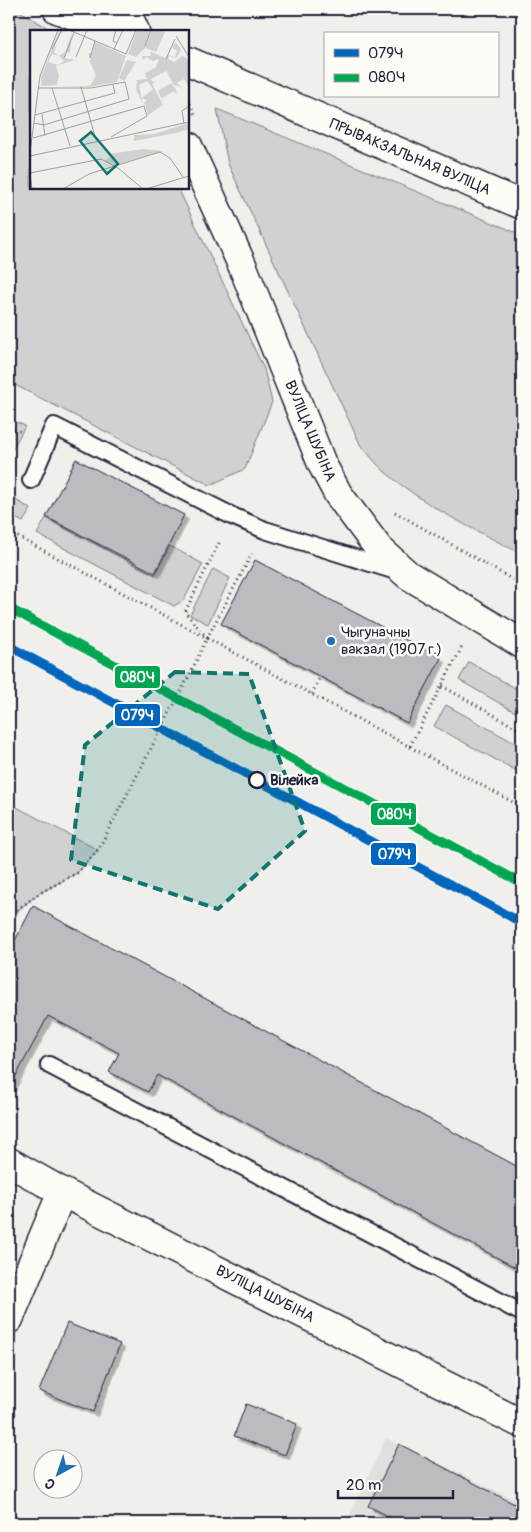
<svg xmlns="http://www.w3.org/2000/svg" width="531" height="1532" viewBox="0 0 531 1532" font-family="Pangolin,sans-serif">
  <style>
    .built { fill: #e0e0df }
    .green { fill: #d2d1d1; stroke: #7a7a86 }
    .building { fill: #bcbcc0; stroke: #22223b; filter: url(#shadow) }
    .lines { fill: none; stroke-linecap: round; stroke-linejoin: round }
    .service-casing { stroke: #22223b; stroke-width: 20 }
    .minor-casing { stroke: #22223b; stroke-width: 31 }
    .tertiary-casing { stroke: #22223b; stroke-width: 31 }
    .path { stroke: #22223b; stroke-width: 3; stroke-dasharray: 1 4; stroke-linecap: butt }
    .service { stroke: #fdfcf7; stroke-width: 16 }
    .minor { stroke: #fdfcf7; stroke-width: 28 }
    .tertiary { stroke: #fdfcf7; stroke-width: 28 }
    .rail-1-casing { stroke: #fdfcf7; stroke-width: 12 }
    .rail-2-casing { stroke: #fdfcf7; stroke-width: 12 }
    .rail-1 { stroke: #0065bd; stroke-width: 9 }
    .rail-2 { stroke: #00a651; stroke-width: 9 }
    .marked { fill: #0f766e; fill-opacity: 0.2; stroke: #0f766e; stroke-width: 4; stroke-dasharray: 10 6; stroke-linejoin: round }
    .poi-dot { fill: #1f6fb2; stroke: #fdfcf7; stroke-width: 2 }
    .stop-dot { fill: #fdfcf7; stroke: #22223b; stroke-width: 2.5 }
    .labels { text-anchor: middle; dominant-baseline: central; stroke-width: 5; stroke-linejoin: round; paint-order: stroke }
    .street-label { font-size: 15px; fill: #22223b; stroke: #fdfcf7 }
    .poi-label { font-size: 15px; fill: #22223b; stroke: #fdfcf7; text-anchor: start }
    .stop-label { font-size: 15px; font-weight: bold; fill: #22223b; stroke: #fdfcf7; text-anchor: start }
    .inset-road { fill: none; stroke: #9e9da5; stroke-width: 1 }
    .view { fill: #0f766e; fill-opacity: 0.15; stroke: #0f766e; stroke-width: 2.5 }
    .inset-edge { fill: none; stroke: #22223b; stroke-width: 2.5 }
    .line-badge { stroke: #fdfcf7; stroke-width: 2 }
    .badge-label { font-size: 14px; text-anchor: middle; font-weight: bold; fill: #fff }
  </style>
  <defs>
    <filter id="shadow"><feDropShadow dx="4.5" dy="4.5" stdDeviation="0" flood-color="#0004"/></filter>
  </defs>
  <rect width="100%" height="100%" fill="#f0efec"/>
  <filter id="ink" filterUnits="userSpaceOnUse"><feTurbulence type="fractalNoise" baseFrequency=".02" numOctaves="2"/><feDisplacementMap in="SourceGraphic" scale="10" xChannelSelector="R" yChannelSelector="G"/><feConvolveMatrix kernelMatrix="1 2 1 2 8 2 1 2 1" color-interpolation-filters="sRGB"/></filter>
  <g filter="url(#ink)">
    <polygon class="built" points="386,1438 522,1503 522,1523 346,1523"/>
    <g class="green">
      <polygon points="9,9 16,9 53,31 31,31 31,188 178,188 264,369 272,402 245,469 210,485 9,382"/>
      <path d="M217 109 522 235V554C475 530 424 506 384 471 376 464 369 454 361 446L228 164Z"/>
      <polygon points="9,419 25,426 9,456"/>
      <polygon points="9,496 31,509 23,522 9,515"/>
      <polygon points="46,518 155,575 170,546 203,564 184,600 174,606 37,534"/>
      <polygon points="213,569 230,578 208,624 190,615"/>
      <polygon points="469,662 522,692 522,716 459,680"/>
      <polygon points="446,705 522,747 522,774 434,726"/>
      <polygon points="9,803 98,850 77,873 40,893 19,909 9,928"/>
    </g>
    <g class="building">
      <polygon points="76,459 184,515 155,573 46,517"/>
      <polygon points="255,560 441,658 407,723 221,624"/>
      <polygon points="33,906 522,1169 522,1271 157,1075 148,1092 109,1072 119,1053 48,1016 9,1089 9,952"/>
      <polygon points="67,1323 120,1344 93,1412 39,1391"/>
      <polygon points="246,1404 297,1424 285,1455 234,1436"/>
      <polygon points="399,1444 522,1508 522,1523 402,1523 368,1506"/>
    </g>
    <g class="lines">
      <g class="service-casing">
        <g id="service">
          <polyline points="31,480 54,426 232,516 265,530 396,571"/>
          <polyline points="49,1065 522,1313"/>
        </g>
      </g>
      <g class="minor-casing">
        <g id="minor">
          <polyline points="57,9 115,31"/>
          <polyline points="125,9 135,31"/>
          <polyline points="188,61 522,205"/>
          <polyline points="188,146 243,267 322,464 338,494 379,549 408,575 522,644"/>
          <polyline points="9,1319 62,1192"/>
        </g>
      </g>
      <g class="tertiary-casing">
        <polyline id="tertiary" points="9,1162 62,1192 522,1424"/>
      </g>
      <g class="path">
        <polyline points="188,99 195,114"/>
        <polyline points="9,428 22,432"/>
        <polyline points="395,512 522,585"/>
        <polyline points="9,532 522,807"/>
        <polyline points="207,638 252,554"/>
        <polyline points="442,686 522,731"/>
        <polyline points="312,694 320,677"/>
        <polyline points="410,746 462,647"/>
        <polyline points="9,928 18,909 40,893 77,873 98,850 191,672 207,638 185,612 220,541"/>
      </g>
      <use href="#service" class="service"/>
      <use href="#minor" class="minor"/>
      <use href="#tertiary" class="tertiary"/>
      <g class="rail-1-casing">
        <polyline id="rail-1" points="9,646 522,923"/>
      </g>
      <g class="rail-2-casing">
        <polyline id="rail-2" points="9,608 522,883"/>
      </g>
      <use href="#rail-1" class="rail-1"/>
      <use href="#rail-2" class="rail-2"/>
    </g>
  </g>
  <path class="marked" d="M175 672 249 674 305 831 218 909 71 860 85 745Z"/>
  <circle class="poi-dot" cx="331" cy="641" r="5"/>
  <circle class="stop-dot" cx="257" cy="780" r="8"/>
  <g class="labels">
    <g class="street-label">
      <text transform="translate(410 157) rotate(23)">ПРЫВАКЗАЛЬНАЯ ВУЛІЦА</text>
      <text transform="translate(310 431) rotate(67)">ВУЛІЦА ШУБІНА</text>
      <text transform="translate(265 1294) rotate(27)">ВУЛІЦА ШУБІНА</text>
    </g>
    <g class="poi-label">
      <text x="341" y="632">Чыгуначны<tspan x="341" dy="17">вакзал (1907 г.)</tspan></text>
    </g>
    <g class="stop-label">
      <text x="270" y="780">Вілейка</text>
    </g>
  </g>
  <g transform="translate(30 30)">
    <rect width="159" height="159" fill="#f0efec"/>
    <path d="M29 0H32L24 18 27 15 24 22 29 26 22 24 18 32 28 35 34 31 29 26 35 22 42 3 40 23 37 22 35 28 45 30 26 36 29 45 27 55 12 56 11 47ZM107 0H121L115 18 106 27 98 24ZM122 0 135 2 126 22 115 18ZM65 12 96 26 87 52 59 57H27L60 56 66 46 60 31ZM146 12 151 20 146 28 139 26 138 29 144 32 153 26 159 30V57L154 49 147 53 151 57 144 55 136 41 121 49 123 52 127 51 122 54 133 75 118 85 114 73 117 70 112 68 123 59 117 51 109 55 113 74 106 60 107 50 117 49 115 43 126 37 129 29 123 31 116 27 113 30 112 26H120L121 22 135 28 139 25 145 27 147 21 142 17ZM97 30 106 32 94 51 89 48ZM141 53 146 60 147 65 144 61 132 68 133 72 128 61ZM159 93V99L146 103 104 111V105L124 104ZM113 119 134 121 85 135 75 131 81 126 80 124 73 125Z" fill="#d2d1d1"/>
    <path class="inset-road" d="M39 0 96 24 106 0M86 0 83 11 87 13M146 6 159 27M115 16 121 0M22 19 32 0M84 19 93 0M60 23V28L65 11M46 27 57 0M34 28 45 0M136 29 145 9M51 57 66 110M22 58 40 116M12 84 15 106M5 85 85 63 83 55M4 93 14 95 99 69 95 52 61 58H8M154 94 152 81 159 76M3 108 114 76 117 86 81 107M0 122 10 46 28 0M0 126 159 92M0 143 71 129 88 138 113 159M0 144 2 159M33 159 59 144 130 122 140 128 153 147M116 159 159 146"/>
    <path class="view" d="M61 102 88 134 77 144 50 111Z"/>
    <rect width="159" height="159" class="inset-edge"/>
  </g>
  <g class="line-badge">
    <rect x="114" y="665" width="47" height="24" rx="5" fill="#00a651"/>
    <rect x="114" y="703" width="47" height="24" rx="5" fill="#0065bd"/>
    <rect x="370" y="802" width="47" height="24" rx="5" fill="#00a651"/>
    <rect x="370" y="842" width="47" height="24" rx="5" fill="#0065bd"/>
  </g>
  <g class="badge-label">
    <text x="137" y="682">080Ч</text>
    <text x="137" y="720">079Ч</text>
    <text x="394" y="819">080Ч</text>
    <text x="394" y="859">079Ч</text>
  </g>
  <rect width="531" height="1532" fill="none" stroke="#fdfcf7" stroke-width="30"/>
  <rect x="15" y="15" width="501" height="1502" fill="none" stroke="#22223b" stroke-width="2" filter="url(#ink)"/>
  <rect x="324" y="32" width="175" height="65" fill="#fdfcf7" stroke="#a5a5ac"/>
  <rect x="334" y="49" width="25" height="8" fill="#0065bd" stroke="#a5a5ac"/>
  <text x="368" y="58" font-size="15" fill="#22223b">079Ч</text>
  <rect x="334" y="74" width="25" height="8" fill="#00a651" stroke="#a5a5ac"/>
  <text x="368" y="82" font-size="15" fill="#22223b">080Ч</text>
  <g transform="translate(58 1474) rotate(220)"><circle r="24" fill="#fdfcf7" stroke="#a5a5ac"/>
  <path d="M0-4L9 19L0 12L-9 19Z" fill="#1f6fb2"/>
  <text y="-8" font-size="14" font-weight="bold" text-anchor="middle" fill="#22223b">С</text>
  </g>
  <path d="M338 1490v8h115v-8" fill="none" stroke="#22223b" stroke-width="2.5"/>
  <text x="346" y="1490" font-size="15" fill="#22223b" stroke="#fdfcf7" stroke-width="4" paint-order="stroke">20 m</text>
</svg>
